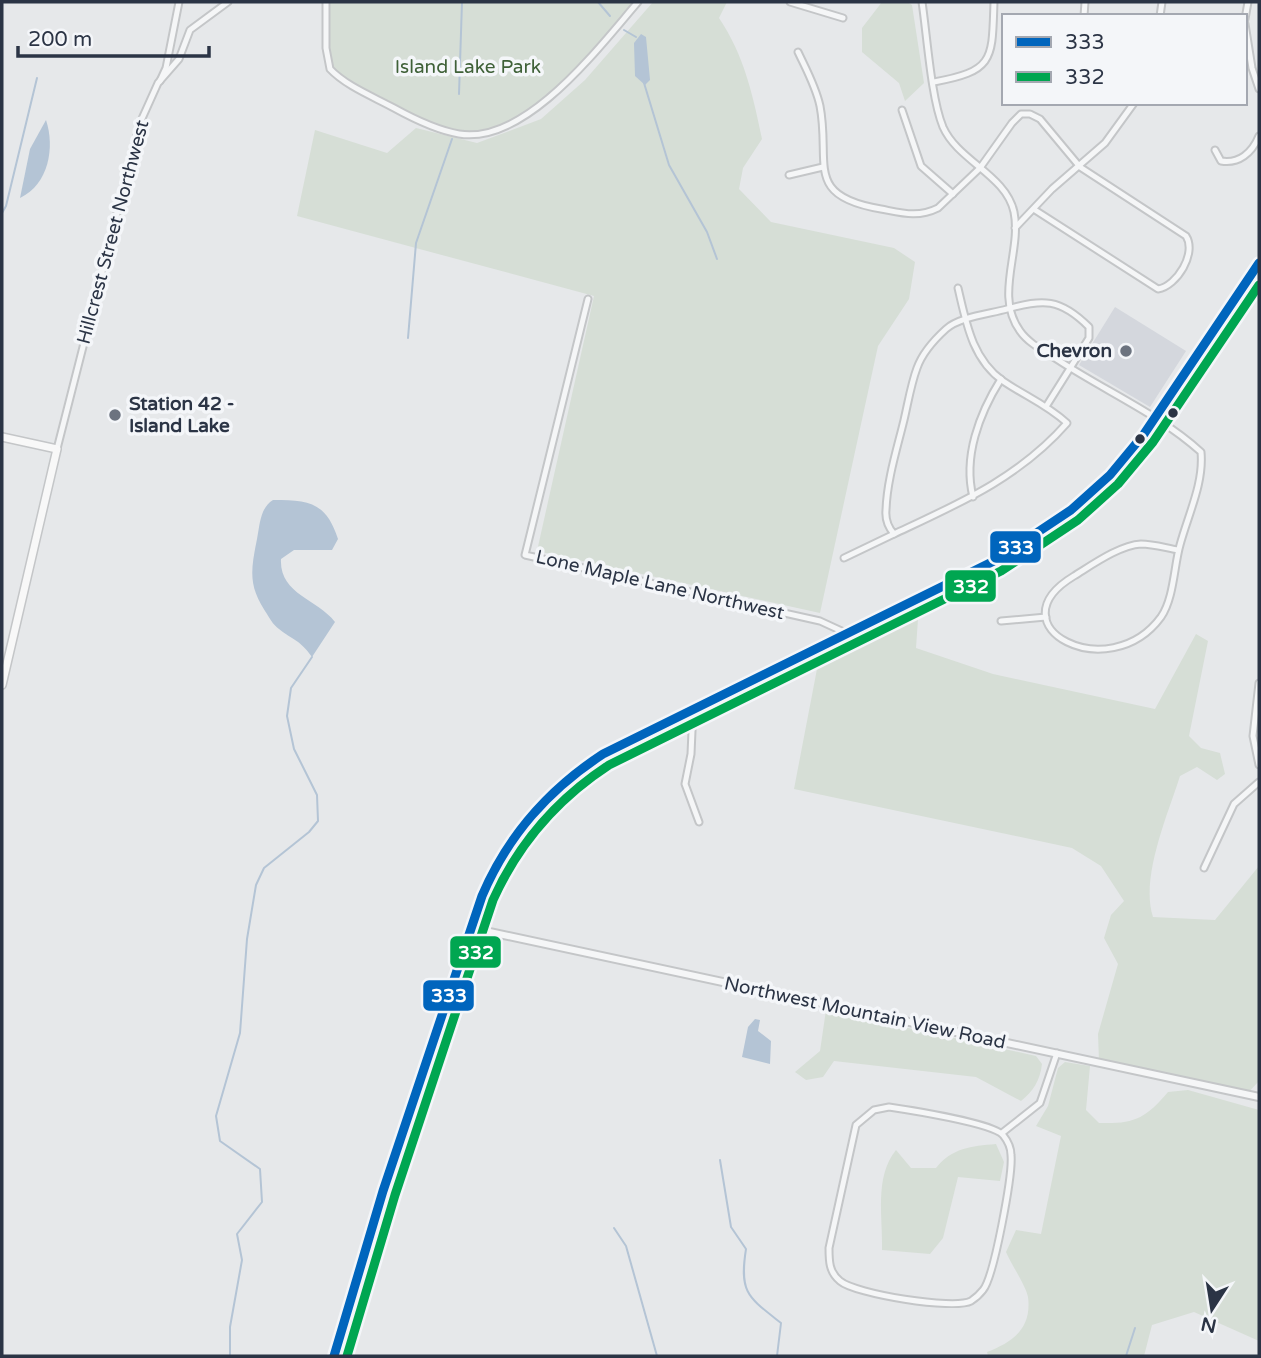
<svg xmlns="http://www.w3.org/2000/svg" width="1261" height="1358" viewBox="0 0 1261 1358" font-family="'Varela Round',sans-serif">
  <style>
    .built { fill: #d4d7dd }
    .green { fill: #d6ded6 }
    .water { fill: #b4c4d5 }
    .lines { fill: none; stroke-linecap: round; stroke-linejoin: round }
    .stream { stroke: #b4c4d5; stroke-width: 2 }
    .minor-casing { stroke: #c4c6c8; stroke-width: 9 }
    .tertiary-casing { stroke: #c4c6c8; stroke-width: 10 }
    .secondary-casing { stroke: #c4c6c8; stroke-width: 10 }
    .minor { stroke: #f5f6f7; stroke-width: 5 }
    .tertiary { stroke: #f5f6f7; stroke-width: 6 }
    .secondary { stroke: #f8f8f8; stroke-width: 7 }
    .bus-1-casing { stroke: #f4f6f9; stroke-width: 14 }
    .bus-2-casing { stroke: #f4f6f9; stroke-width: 14 }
    .bus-1 { stroke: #0065bd; stroke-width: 9 }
    .bus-2 { stroke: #00a651; stroke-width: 9 }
    .poi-dot { fill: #6c737f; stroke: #f4f6f9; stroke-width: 2.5 }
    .bus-dot { fill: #2b3445; stroke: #f4f6f9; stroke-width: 2.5 }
    .labels { text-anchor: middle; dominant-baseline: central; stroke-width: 7; stroke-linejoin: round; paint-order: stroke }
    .park-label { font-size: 19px; fill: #3f6138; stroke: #f4f6f9 }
    .street-label { font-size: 19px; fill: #2b3445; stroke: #f4f6f9 }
    .poi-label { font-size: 19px; font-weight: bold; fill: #2b3445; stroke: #f4f6f9; text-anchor: end }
    .line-badge { stroke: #f4f6f9; stroke-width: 2.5 }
    .badge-label { font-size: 19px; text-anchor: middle; font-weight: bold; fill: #fff }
  </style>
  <rect width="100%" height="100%" fill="#e6e8ea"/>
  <polygon class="built" points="1115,307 1186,351 1150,407 1079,365"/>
  <g class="green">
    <path d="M326 2H638C600 45 525 145 459 134 435 130 411 117 390 105 371 94 346 85 330 69Z"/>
    <path d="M653 2H727L719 18C744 55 753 95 762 139L743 168 739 189 771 222 894 248 915 262 909 299 878 346 820 613 537 551 594 296 297 216 315 130 387 153 416 128 477 143 541 119 585 80Z"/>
    <polygon points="882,2 907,2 912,5 924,83 905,101 899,83 862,52 862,28"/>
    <path d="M918 619 916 648 993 674 1155 709 1196 634 1208 641 1189 736 1201 748 1220 753 1225 774 1217 780 1197 767 1180 776C1168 814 1140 878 1153 917L1215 920 1259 866V1081L1247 1094 1099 1061 1098 1034 1118 964 1104 938 1111 915 1124 901 1101 866 1072 848 794 789 817 669Z"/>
    <path d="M826 1010 1036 1056 1042 1064C1040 1081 1033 1091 1021 1101L976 1077 834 1061 823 1077 806 1080 795 1072 820 1051Z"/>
    <path d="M1065 1062 1090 1066 1086 1110 1099 1123C1134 1124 1145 1119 1168 1092L1188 1090 1259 1110V1341L1194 1312 1152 1325 1144 1356H988L987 1352C1013 1342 1032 1328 1028 1297 1026 1286 1011 1264 1006 1252L1016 1230 1041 1234 1061 1136 1036 1126 1048 1106 1058 1068Z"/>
    <path d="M996 1144 1004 1162 1000 1181 958 1177 943 1238 930 1254 882 1250C883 1217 874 1177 896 1150L911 1168H936C952 1148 971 1146 996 1144Z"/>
  </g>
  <g class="water">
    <polygon points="641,34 646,37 650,80 645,85 635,76 634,43"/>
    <path d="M46 120C55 147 49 184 20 198L30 149Z"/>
    <path d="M273 500C309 500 326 502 338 539L332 550H294L281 559C279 594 317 599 335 622L312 657C300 640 293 640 279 629 273 625 269 617 265 611 248 585 251 569 257 539 260 524 260 508 273 500Z"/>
    <polygon points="755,1019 760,1020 758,1031 771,1041 770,1064 742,1057 748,1027"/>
  </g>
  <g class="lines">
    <g class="stream">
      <polyline points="598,2 610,16"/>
      <polyline points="624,30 636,37"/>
      <polyline points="644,83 669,165 707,232 717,259"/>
      <polyline points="459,94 462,2"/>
      <polyline points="2,213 6,206 37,78"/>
      <polyline points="408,338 416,243 452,139"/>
      <path d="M720 1160 731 1227 746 1249C739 1293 748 1297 781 1323L777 1356"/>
      <polyline points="614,1228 626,1246 657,1356"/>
      <polyline points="230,1356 230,1327 242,1260 237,1234 262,1202 260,1169 220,1141 216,1116 240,1033 247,939 256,885 264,868 309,832 318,821 317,795 294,749 287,716 291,688 312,657"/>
      <polyline points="1126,1356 1135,1328"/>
    </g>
    <g class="minor-casing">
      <g id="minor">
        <path d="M326 2V48L330 69C346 86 374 97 394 108 414 119 436 130 459 134 526 145 599 47 638 2"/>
        <polyline points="790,2 843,18"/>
        <path d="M922 2C927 35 931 98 943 127 958 161 1006 175 1014 212 1022 251 994 295 1020 331 1029 344 1046 352 1058 360 1105 391 1159 414 1201 452 1204 483 1188 515 1180 545 1174 566 1174 598 1161 617 1109 688 991 626 1074 576 1092 565 1120 545 1141 544 1153 544 1166 548 1178 550"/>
        <polyline points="1084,16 1085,2"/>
        <polyline points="1160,16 1162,2"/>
        <polyline points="1245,19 1248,2"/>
        <polyline points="1245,24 1252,68 1259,89"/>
        <path d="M798 52C806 69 816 87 820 106 831 163 803 196 881 209 902 213 918 218 938 208L980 168 1012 123 1021 114H1030L1040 119 1080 167 1186 236C1197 253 1177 286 1158 289L1035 210"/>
        <polyline points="160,81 166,68 179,2"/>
        <path d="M934 82C995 71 992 59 994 2"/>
        <polyline points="902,110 921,166 953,194"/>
        <path d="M1215 150 1221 161C1239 164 1252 153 1259 136"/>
        <polyline points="789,175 823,167"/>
        <polyline points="1015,228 1052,189 1105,143 1134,103"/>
        <path d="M958 288C966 322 972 359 1003 381 1025 396 1046 404 1067 423 1019 478 958 504 894 534 888 527 885 520 886 510 887 480 897 449 904 420 908 403 911 384 917 368 922 354 935 339 946 329 959 317 989 314 1007 309 1043 299 1060 298 1089 327V338L1047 405"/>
        <polyline points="588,299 525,555 820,621 846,633"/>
        <polyline points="57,449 140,123 158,83 179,59 190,30 228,2"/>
        <path d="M973 497C963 457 979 414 1001 379"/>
        <polyline points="844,558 894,534"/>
        <polyline points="1001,621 1046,617"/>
        <polyline points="1259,683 1253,736 1259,765"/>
        <polyline points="693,708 691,754 685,784 699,822"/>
        <polyline points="1204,868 1234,804 1259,782"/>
        <path d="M889 1107C909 1110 992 1123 1003 1135 1007 1140 1011 1148 1011 1155 1013 1174 994 1277 983 1290 980 1294 974 1299 971 1301 954 1310 855 1294 840 1281 829 1272 829 1261 829 1248L856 1125 874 1110Z"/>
        <polyline points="1002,1133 1040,1103 1057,1053"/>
      </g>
    </g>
    <g class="tertiary-casing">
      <polyline id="tertiary" points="471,928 1259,1097"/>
    </g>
    <g class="secondary-casing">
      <g id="secondary">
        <polyline points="2,437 57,449 2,685"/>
        <path d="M334 1356 383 1191 482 896C505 836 549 787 603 754L996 560 1071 510 1110 475 1144 434 1259 263"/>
      </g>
    </g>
    <use href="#minor" class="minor"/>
    <use href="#tertiary" class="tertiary"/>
    <use href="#secondary" class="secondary"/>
    <g class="bus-1-casing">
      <path id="bus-1" d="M334 1356 383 1191 482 896C508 835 548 790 603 754L996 560 1071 510 1110 475 1144 434 1259 263"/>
    </g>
    <g class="bus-2-casing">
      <path id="bus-2" d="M347 1356 395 1195 493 900C519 842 557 799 609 765L1001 571 1078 520 1118 484 1153 442 1259 285"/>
    </g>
    <use href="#bus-1" class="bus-1"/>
    <use href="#bus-2" class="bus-2"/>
  </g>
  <g class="poi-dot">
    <circle cx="1126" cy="351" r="7"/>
    <circle cx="115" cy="415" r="7"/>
  </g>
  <g class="bus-dot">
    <circle cx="1173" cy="413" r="6"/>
    <circle cx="1140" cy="439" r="6"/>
  </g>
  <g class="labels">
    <g class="park-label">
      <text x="468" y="67">Island Lake Park</text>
    </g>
    <g class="street-label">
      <text transform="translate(113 232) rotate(-75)">Hillcrest Street Northwest</text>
      <text transform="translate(660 585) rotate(13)">Lone Maple Lane Northwest</text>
      <text transform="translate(865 1013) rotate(12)">Northwest Mountain View Road</text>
    </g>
    <g class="poi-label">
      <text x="1112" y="351">Chevron</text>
      <text x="129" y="404" text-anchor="start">Station 42 -<tspan x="129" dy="22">Island Lake</tspan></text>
    </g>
  </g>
  <g class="line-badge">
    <rect x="989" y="530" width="53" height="34" rx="7" fill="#0065bd"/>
    <rect x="944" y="569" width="53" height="34" rx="7" fill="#00a651"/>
    <rect x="449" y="935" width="53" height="34" rx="7" fill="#00a651"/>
    <rect x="422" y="979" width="53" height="33" rx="7" fill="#0065bd"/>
  </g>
  <g class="badge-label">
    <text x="1016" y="554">333</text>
    <text x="971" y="593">332</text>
    <text x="476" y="959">332</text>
    <text x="449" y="1002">333</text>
  </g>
  <rect width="1261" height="1358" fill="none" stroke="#2b3445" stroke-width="7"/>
  <rect x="1002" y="14" width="245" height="91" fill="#f4f6f9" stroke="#a4a8b1" stroke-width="2"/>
  <rect x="1016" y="37" width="35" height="10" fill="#0065bd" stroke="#a4a8b1" stroke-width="2"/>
  <text x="1065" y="49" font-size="21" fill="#2b3445">333</text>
  <rect x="1016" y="72" width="35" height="10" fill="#00a651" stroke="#a4a8b1" stroke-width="2"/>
  <text x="1065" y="84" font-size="21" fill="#2b3445">332</text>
  <g transform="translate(1212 1309) rotate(192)" stroke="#f4f6f9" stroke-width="5" paint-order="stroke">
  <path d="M0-5L12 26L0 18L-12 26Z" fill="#2b3445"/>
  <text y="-10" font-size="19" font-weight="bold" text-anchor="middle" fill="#2b3445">N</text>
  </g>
  <path d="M18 46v10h191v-10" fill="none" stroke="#2b3445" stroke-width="3.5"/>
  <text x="28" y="46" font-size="21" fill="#2b3445" stroke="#f4f6f9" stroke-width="5" paint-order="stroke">200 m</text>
</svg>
